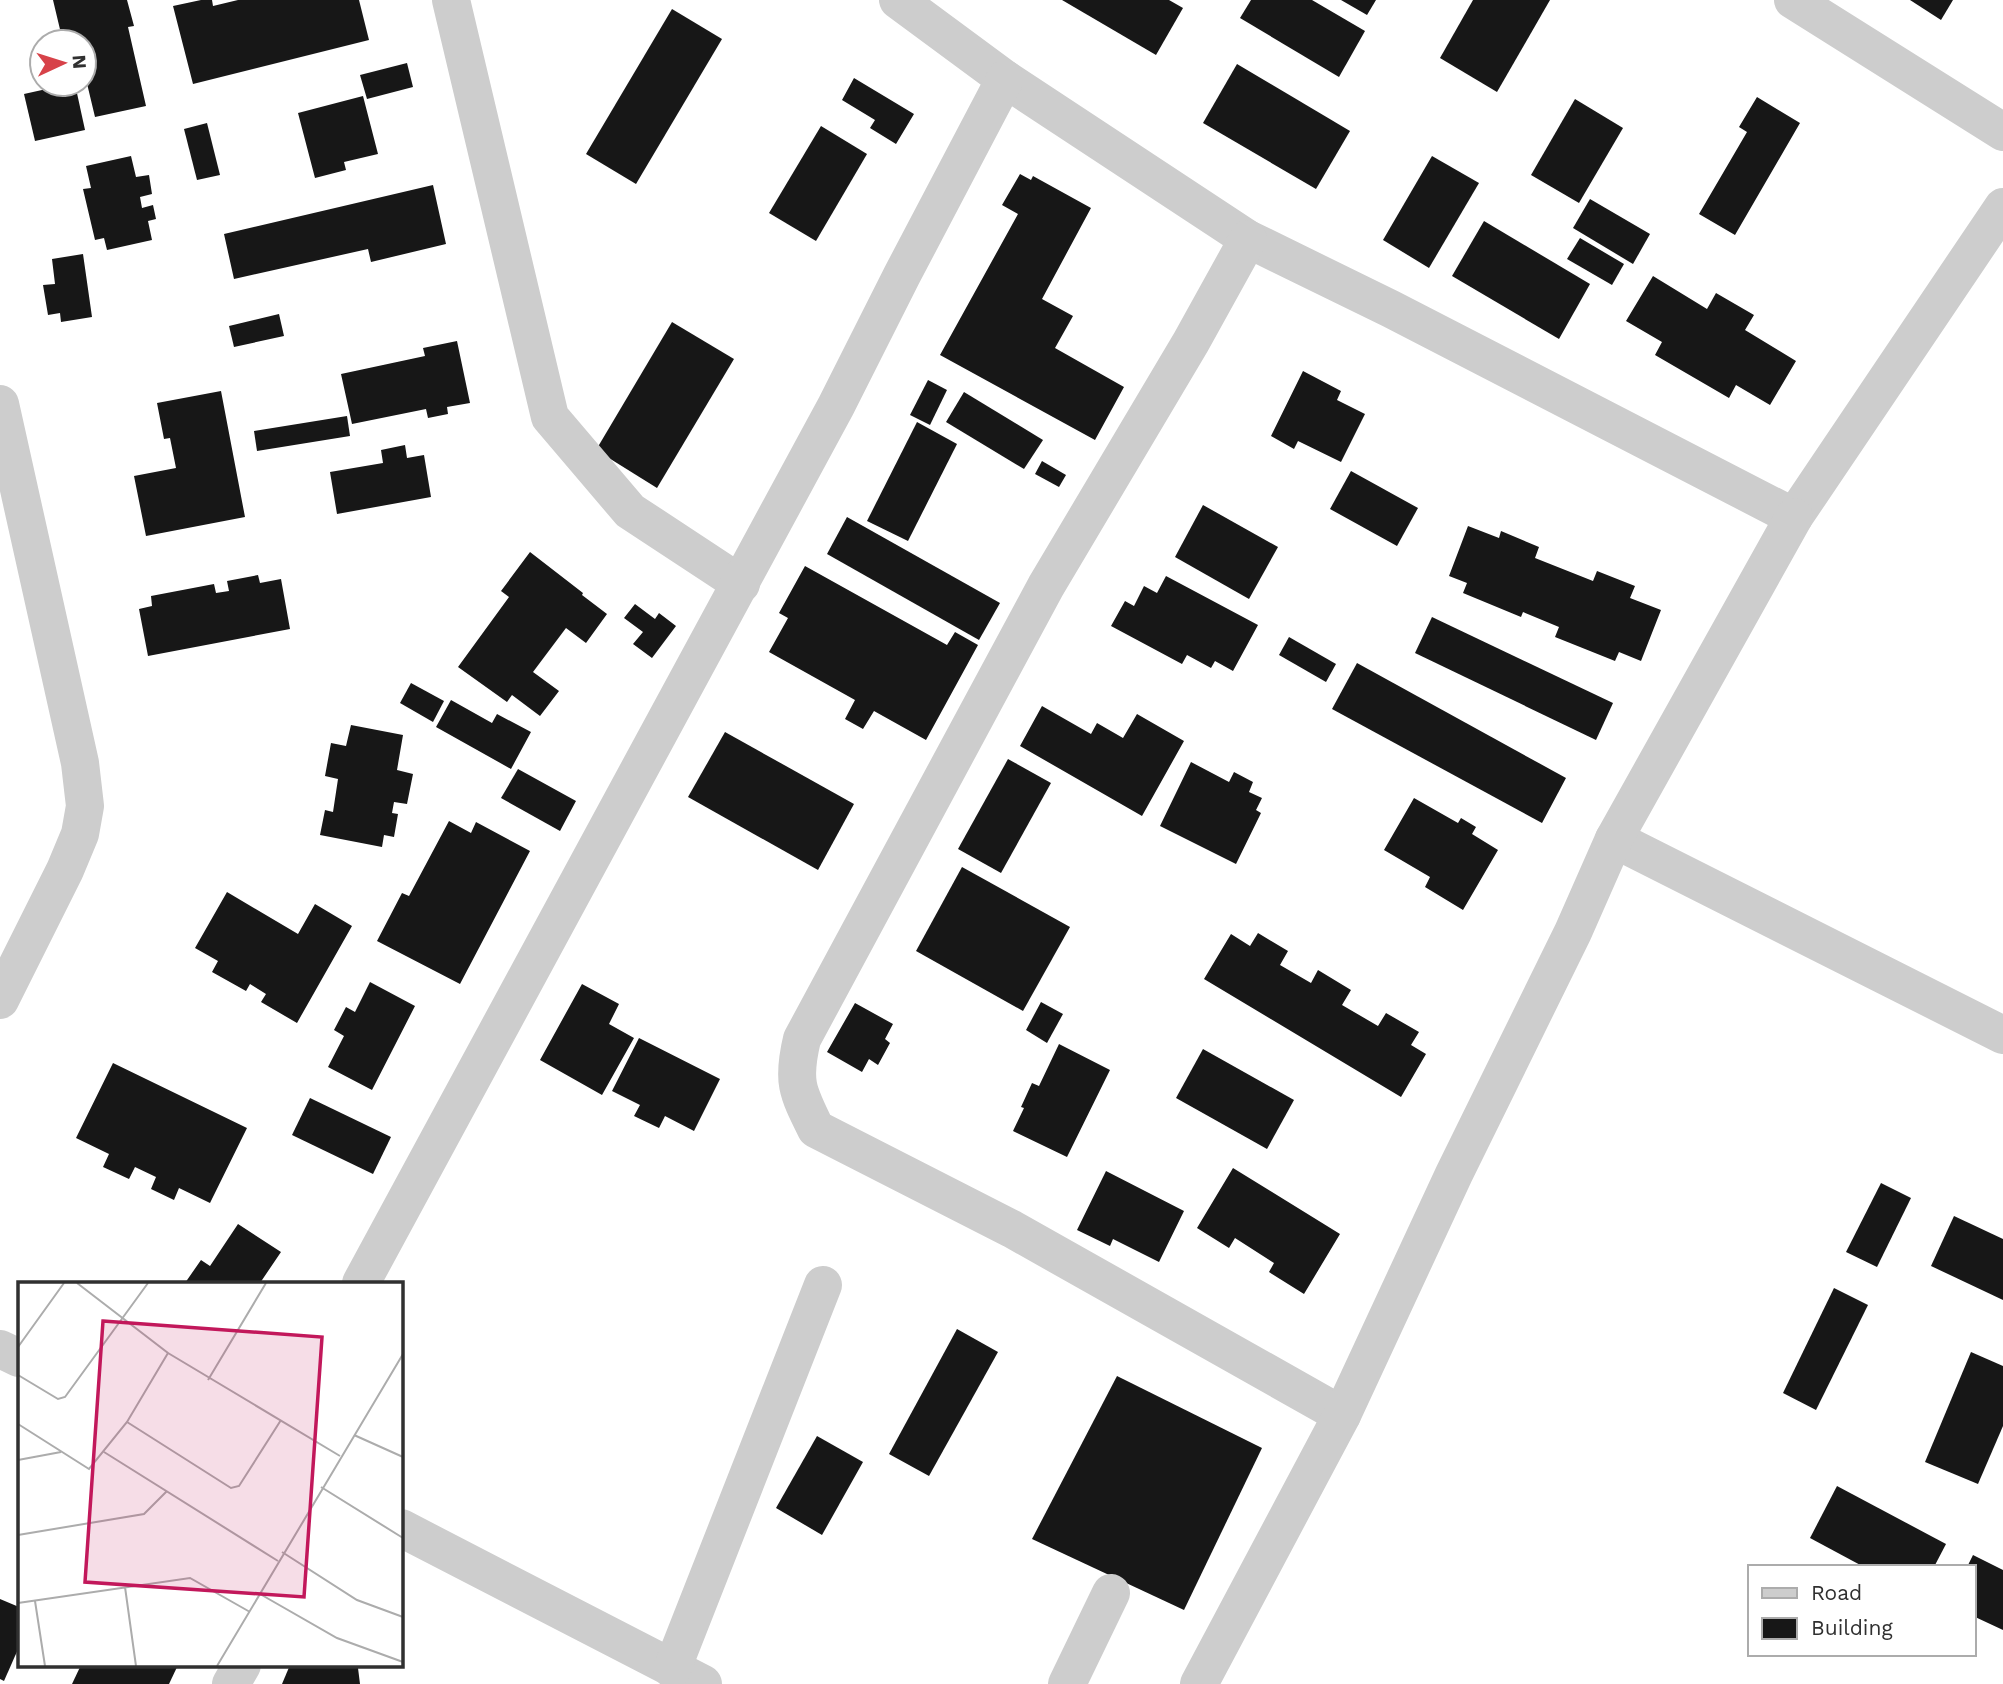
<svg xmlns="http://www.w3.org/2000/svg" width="2003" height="1684" viewBox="0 0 2003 1684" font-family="'Work Sans',sans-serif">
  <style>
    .building { fill: #171717 }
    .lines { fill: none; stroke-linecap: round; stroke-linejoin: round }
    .minor { stroke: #cdcdcd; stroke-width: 38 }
    .inset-road { fill: none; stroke: #acacac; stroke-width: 2 }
    .view { fill: #c2185b; fill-opacity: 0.15; stroke: #c2185b; stroke-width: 3.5 }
    .inset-edge { fill: none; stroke: #303030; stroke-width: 3.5 }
  </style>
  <rect width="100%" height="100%" fill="#fff"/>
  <g class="building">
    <polygon points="53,0 127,0 134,26 128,27 146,106 95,117 84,71 84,42 77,42 77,39 63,42"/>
    <polygon points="201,0 212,0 213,6 238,0 359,0 369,40 193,84 173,6"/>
    <polygon points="1062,0 1169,0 1183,8 1156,55"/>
    <polygon points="1251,0 1312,0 1365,31 1339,77 1240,18"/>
    <polygon points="1341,0 1376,0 1367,15"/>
    <polygon points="1473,0 1550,0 1497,92 1440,58"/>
    <polygon points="1910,0 1953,0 1941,20"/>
    <polygon points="672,9 722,39 636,184 586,154"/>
    <polygon points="407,63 413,87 367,99 360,75"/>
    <polygon points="1237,64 1350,131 1316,189 1203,123"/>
    <polygon points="854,78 914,114 896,144 870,128 875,120 842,100"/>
    <polygon points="69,84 75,84 85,130 35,141 24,94"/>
    <polygon points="363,96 378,154 344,162 346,170 315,178 298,113"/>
    <polygon points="1757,97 1800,123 1735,235 1699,214 1747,132 1739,127"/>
    <polygon points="1575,99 1623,128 1579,203 1531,175"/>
    <polygon points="207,123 220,175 197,180 184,129"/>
    <polygon points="821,126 867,154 816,241 769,213"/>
    <polygon points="131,156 136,177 149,175 152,194 140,197 142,208 153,205 156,219 148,221 152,240 107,250 104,238 95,240 83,189 91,188 86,166"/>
    <polygon points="1432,156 1479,183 1429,268 1383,240"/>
    <polygon points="1020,174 1031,180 1033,176 1091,208 1042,299 1073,316 1055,348 1124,387 1095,440 940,355 1018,214 1002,205"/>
    <polygon points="433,185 446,244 371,262 368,249 234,279 224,234"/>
    <polygon points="1590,199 1650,234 1633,264 1573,228"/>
    <polygon points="1484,221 1590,284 1559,339 1452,276"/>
    <polygon points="1580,238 1624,264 1612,285 1567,259"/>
    <polygon points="83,254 92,317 61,322 60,313 48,315 43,285 55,284 52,259"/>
    <polygon points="1653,276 1707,309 1716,293 1754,315 1745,330 1796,361 1770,405 1736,385 1729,398 1655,355 1662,342 1626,321"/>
    <polygon points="279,314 284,336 234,347 229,326"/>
    <polygon points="672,322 734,359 657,488 596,450"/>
    <polygon points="457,341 470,403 447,407 448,414 428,418 426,409 352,424 341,374 425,356 423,348"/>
    <polygon points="1303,371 1341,391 1337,400 1365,414 1341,462 1298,441 1294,449 1271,436"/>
    <polygon points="928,380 947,390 930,425 910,415"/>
    <polygon points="221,391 245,517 146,536 134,476 176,468 170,438 164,439 157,403"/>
    <polygon points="964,392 1043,440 1024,469 946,422"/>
    <polygon points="347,416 350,436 257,451 254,431"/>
    <polygon points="917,422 957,444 908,541 867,521"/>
    <polygon points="405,445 407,458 424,455 431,497 337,514 330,472 383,463 381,450"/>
    <polygon points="1042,461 1066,475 1059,487 1035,474"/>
    <polygon points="1351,471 1418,508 1397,546 1330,509"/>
    <polygon points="1203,505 1278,547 1249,599 1175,557"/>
    <polygon points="847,517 1000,603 979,640 827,554"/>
    <polygon points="1468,526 1499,538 1501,531 1539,547 1535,558 1593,581 1597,571 1635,586 1630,598 1661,610 1641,661 1619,652 1615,661 1555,637 1559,627 1523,612 1521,617 1463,593 1467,583 1449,576"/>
    <polygon points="530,552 583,593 582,595 607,614 586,643 566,628 533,672 559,691 540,716 512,695 507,702 458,667 509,597 501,591"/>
    <polygon points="805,566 947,645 955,632 978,645 926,740 874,711 863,729 845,719 855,700 769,652 788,618 779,613"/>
    <polygon points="258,575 260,583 281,579 290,629 148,656 139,609 152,606 151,596 214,584 216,593 229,591 227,581"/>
    <polygon points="1166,576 1258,625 1233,671 1215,661 1211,668 1187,655 1182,664 1111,626 1125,601 1134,606 1144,586 1157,593"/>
    <polygon points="635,604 655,619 659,613 676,626 652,658 633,644 643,632 624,618"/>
    <polygon points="1432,617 1613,703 1596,740 1415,653"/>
    <polygon points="1289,637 1336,664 1326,682 1279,655"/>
    <polygon points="1357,663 1566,778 1542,823 1332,709"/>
    <polygon points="411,683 444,701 433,722 400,703"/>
    <polygon points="451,700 492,723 497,714 531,732 511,769 436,727"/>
    <polygon points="1042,706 1091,734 1097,723 1123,738 1137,714 1184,741 1142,816 1020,746"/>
    <polygon points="351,725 403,735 397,770 413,774 407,804 394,802 392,813 398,814 394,837 384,835 382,847 320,835 325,810 333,812 338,779 325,776 331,743 346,746"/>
    <polygon points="725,732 854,804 818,870 688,797"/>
    <polygon points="1008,759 1051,783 1001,873 958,849"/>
    <polygon points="1191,762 1229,782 1234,772 1253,782 1249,792 1262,798 1256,810 1261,813 1236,864 1160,826"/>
    <polygon points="518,769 576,801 560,831 501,798"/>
    <polygon points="1414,798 1458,823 1461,818 1476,827 1472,834 1498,850 1463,910 1425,887 1430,877 1384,850"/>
    <polygon points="449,821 471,833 476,822 530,851 460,984 377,941 402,893 409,896"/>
    <polygon points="962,867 1070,927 1023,1011 916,951"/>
    <polygon points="227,892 298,934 315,904 352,926 297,1023 261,1002 266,994 250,984 246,991 212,972 218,961 195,948"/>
    <polygon points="1258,933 1288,951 1280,965 1311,983 1318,970 1351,990 1342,1005 1378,1026 1386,1013 1419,1032 1411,1045 1426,1054 1401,1097 1204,979 1231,934 1250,946"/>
    <polygon points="370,982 415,1006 372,1090 328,1067 344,1036 334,1030 346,1007 355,1012"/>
    <polygon points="582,984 619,1004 609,1024 634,1038 602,1095 540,1060"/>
    <polygon points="1041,1002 1063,1014 1047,1043 1026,1030"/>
    <polygon points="855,1003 893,1024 885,1039 890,1043 878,1065 869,1059 862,1072 827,1052"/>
    <polygon points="639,1038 720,1079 694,1131 665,1116 659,1128 634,1116 640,1105 612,1091"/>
    <polygon points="1059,1044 1110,1070 1067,1157 1013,1131 1024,1108 1021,1107 1032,1083 1039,1086"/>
    <polygon points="1203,1049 1294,1100 1267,1149 1176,1098"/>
    <polygon points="113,1063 247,1128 210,1203 179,1188 174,1200 151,1189 156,1177 135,1167 129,1179 103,1167 109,1154 76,1138"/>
    <polygon points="310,1098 391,1137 373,1174 292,1135"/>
    <polygon points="1233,1168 1340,1234 1304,1294 1269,1272 1274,1263 1235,1238 1229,1248 1197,1228"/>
    <polygon points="1106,1171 1184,1211 1159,1262 1113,1239 1110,1246 1077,1230"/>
    <polygon points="1881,1183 1911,1198 1877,1267 1846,1252"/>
    <polygon points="1954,1216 2003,1239 2003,1300 1931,1266"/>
    <polygon points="238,1224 281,1252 260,1283 185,1283 201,1260 210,1266"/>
    <polygon points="1834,1288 1868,1305 1816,1410 1783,1393"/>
    <polygon points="957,1329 998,1352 929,1476 889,1454"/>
    <polygon points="1971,1352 2003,1366 2003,1426 1978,1484 1925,1462"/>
    <polygon points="1117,1376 1262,1448 1184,1610 1032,1539"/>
    <polygon points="817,1436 863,1462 822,1535 776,1508"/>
    <polygon points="1837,1486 1946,1544 1934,1567 1864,1567 1810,1538"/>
    <polygon points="1973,1555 2003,1570 2003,1630 1973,1616 1973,1567 1967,1567"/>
    <polygon points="0,1599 19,1607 19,1647 4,1681 0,1679"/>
    <polygon points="81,1665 178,1665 169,1684 72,1684"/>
    <polygon points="290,1665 351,1665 358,1668 360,1684 282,1684"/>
  </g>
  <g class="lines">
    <g class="minor">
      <polyline points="451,0 550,417 630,511 741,584"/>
      <polyline points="898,0 1005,79 1248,239 1391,309 1794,517 2003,207"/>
      <polyline points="1793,0 2003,132"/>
      <path d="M1248 239 1191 342 1046 586 802 1039C792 1081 797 1091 816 1129L1012 1229 1342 1415"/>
      <polyline points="0,404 80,763 85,806 80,834 65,870 0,1000"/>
      <polyline points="1614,839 2003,1035"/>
      <polyline points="361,1283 836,406 902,275 1005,79"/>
      <polyline points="0,1349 19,1358"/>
      <polyline points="401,1528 703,1684"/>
      <polyline points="672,1669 823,1285"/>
      <polyline points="231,1684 242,1665"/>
      <polyline points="1067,1684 1111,1593"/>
      <polyline points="1199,1684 1342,1415 1454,1174 1573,932 1614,839 1794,517"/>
    </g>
  </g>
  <g transform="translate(18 1282)">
    <rect width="385" height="385" fill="#fff"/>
    <path class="inset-road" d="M0 65 46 1M150 71 322 174M0 93 40 117 47 115 130 1M190 98 248 1M109 140 213 206 221 204 263 138M0 142 71 187 109 140 150 71 59 1M336 153 385 175M86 170 260 279M0 178 43 170M303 205 385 256M0 253 126 232 149 209M264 270 339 318 385 335M107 305 118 384M242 312 319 356 385 380M17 319 27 384M0 321 172 296 232 330M199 384 385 72"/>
    <path class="view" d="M85 39 304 55 286 315 67 300Z"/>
    <rect width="385" height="385" class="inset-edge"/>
  </g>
  <rect x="1748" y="1565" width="228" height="91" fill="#ffffff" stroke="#acacac" stroke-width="2"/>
  <rect x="1762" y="1588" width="35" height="10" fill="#cdcdcd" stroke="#acacac" stroke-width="2"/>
  <text x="1811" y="1600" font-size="21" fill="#303030">Road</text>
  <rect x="1762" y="1618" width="35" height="21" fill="#171717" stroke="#acacac" stroke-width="2"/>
  <text x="1811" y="1635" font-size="21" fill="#303030">Building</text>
  <g transform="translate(63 63) rotate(86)"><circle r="33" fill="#ffffff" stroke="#acacac" stroke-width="2"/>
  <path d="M0-5L12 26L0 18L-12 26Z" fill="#d74249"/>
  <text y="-10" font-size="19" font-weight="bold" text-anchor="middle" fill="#303030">N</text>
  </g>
</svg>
